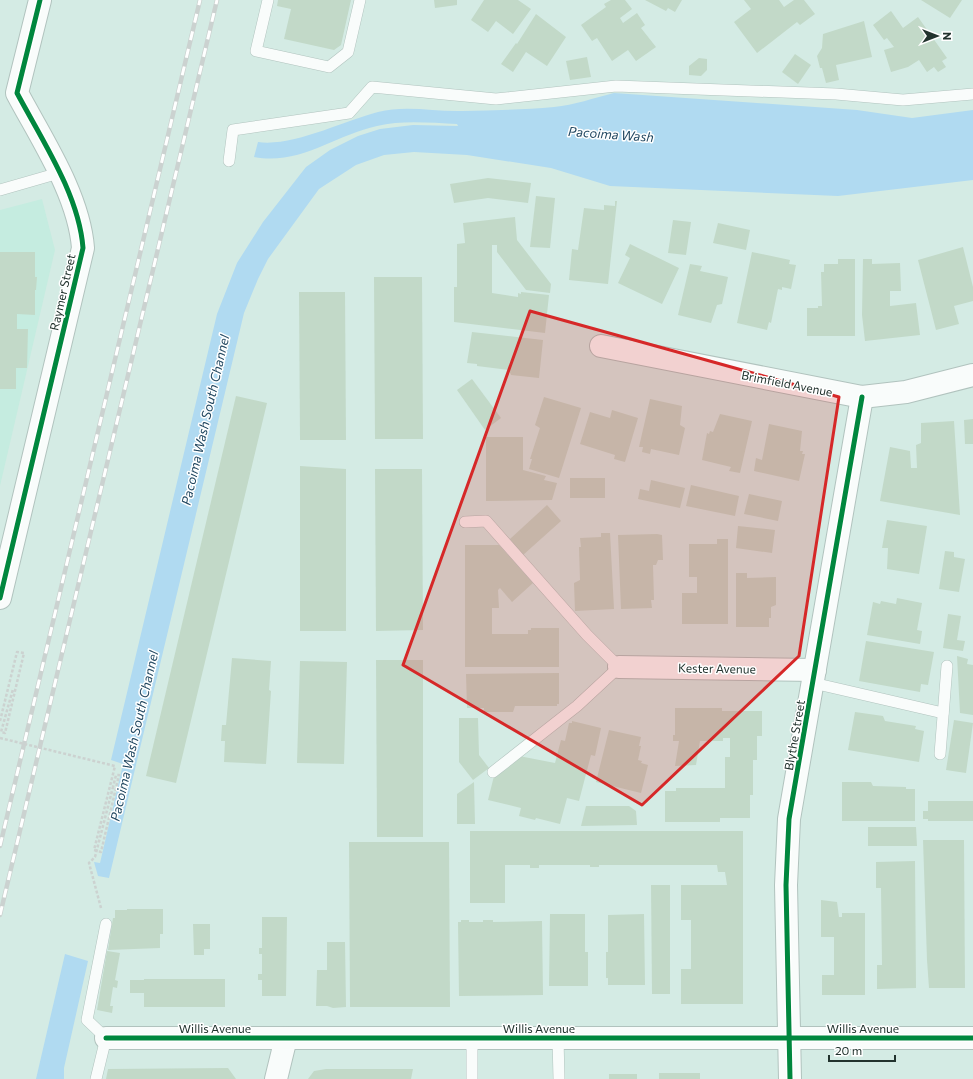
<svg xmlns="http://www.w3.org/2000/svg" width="973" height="1079" viewBox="0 0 973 1079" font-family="Commissioner,sans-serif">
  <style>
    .built { fill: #c5ece0 }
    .water { fill: #b0daf1 }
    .building { fill: #c2d9c8 }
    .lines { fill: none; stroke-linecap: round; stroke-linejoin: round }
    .service-casing { stroke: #b1c3be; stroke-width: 12 }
    .minor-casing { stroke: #b1c3be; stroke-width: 24 }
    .tertiary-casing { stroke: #b1c3be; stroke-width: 24 }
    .path { stroke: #ccd2d0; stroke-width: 2.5; stroke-dasharray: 3 2; stroke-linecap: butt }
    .service { stroke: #f9fcfb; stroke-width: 11 }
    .minor { stroke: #f9fcfb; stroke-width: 22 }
    .tertiary { stroke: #f9fcfb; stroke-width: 22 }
    .rail-casing { stroke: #cbd2d0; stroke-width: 4.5 }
    .rail { stroke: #fff; stroke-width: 3; stroke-dasharray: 9; stroke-linecap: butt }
    .path-bridge { stroke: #ccd2d0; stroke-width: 2.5; stroke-dasharray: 3 2; stroke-linecap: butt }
    .cycleway-casing { stroke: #fff; stroke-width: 8 }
    .cycleway { stroke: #00873e; stroke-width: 5 }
    .marked { fill: #d62828; fill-opacity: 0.2; stroke: #d62828; stroke-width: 3; stroke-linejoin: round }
    .labels { text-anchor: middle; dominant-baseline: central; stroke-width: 3; stroke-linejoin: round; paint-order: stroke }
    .street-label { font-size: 12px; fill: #22332e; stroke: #fff }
    .water-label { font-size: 13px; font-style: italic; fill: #224861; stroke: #fff }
  </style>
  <rect width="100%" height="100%" fill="#d4ebe4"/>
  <polygon class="built" points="42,199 55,250 0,486 0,210"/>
  <g class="water">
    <path d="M614 93 857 110 912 118 973 110V180L838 196 610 186 551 168 467 155 414 152 384 155 356 165 319 189 268 259 258 279 244 313 109 878 98 876 94 862 100 863 123 764 111 760 217 314 237 263 263 222 306 167 330 150 358 136 380 129 413 125 458 126 457 124C431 123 402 120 377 126 335 135 299 166 254 157L258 142C293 147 343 121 378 112 406 105 435 112 463 111 493 110 524 110 554 107 574 105 594 98 614 93Z"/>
    <polygon points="65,954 88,961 64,1068 64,1079 36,1079"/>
  </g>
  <g class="building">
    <polygon points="278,0 351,0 341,45 334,50 284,39 291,9 277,6"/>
    <polygon points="434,0 457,0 457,5 435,8"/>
    <polygon points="484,0 518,0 531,9 513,34 496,21 488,32 471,20"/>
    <polygon points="611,0 625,0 632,9 620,18 623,23 637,13 645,25 641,28 656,47 636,61 628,50 612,61 597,38 592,41 581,25 606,7 604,4"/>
    <polygon points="645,0 682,0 675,12 668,8 666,11"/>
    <polygon points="744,0 779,0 784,7 794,0 804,0 815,14 800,25 797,22 757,53 734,22 751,9"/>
    <polygon points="921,0 962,0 950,18"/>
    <polygon points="891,11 903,28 918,17 947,58 942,61 946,67 938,72 934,67 927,72 919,60 908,67 891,72 884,50 894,47 887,38 884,40 873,25"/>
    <polygon points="536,14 566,37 547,66 526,52 513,72 501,64 516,43 517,44"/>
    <polygon points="864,21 872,57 836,65 839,80 826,83 822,68 820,68 817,56 822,48 823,34"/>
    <polygon points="795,54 811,65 798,84 782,72"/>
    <polygon points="587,57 591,77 570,80 566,61"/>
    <polygon points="699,58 707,59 707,70 701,76 689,75 689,66"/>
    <polygon points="488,178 531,183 528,203 488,198 454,203 450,184"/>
    <polygon points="536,196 555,198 550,248 530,247"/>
    <polygon points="615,201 617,201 608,284 569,280 572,249 578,250 584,208 604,210 604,205 615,206"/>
    <polygon points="515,217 517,240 551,284 550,293 526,290 497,252 497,245 492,245 492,293 518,297 518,293 521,294 521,292 549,295 545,333 454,322 454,287 457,287 457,244 465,243 463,223"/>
    <polygon points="673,220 691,222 686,255 668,253"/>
    <polygon points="718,223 750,230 746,250 713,243"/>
    <polygon points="630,244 679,268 662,304 618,283 630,258 625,255"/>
    <polygon points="963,247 973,287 973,301 954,306 959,324 936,330 918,260"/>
    <polygon points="0,252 35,252 35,277 37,277 36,290 35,290 35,315 17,314 17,329 28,329 27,368 16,368 16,389 0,389"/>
    <polygon points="752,252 790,260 789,264 796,265 791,289 782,287 782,290 778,289 771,323 769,322 767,330 737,323"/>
    <polygon points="838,259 855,259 855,336 807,336 807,308 818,308 818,306 822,306 821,272 824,272 824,264 838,264"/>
    <polygon points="863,259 872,259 872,264 900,263 901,291 890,291 890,306 916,303 920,335 865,341 862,315"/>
    <polygon points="690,264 702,266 700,271 728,277 722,304 717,305 711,323 678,315"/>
    <polygon points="374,277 422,277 423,439 375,439"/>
    <polygon points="299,292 345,292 346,440 300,440"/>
    <polygon points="472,332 543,340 539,378 511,375 509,370 477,366 477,364 467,363"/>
    <polygon points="472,379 501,418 485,430 457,390"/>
    <polygon points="236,396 267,403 176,783 146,776"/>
    <polygon points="544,397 581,408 559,478 529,469 532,459 530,459 540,428 535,425"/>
    <polygon points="650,399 682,406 680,425 685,428 679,455 651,449 650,454 642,452 643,447 639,447"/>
    <polygon points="612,410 638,418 625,462 614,459 615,455 580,444 590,412 610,418"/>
    <polygon points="720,414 752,421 740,473 729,471 731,467 702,460 707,433 709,434 710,431 713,432"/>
    <polygon points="973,419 973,444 965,444 964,420"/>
    <polygon points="954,421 960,515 880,501 890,447 910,451 911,468 917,468 916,445 921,443 921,423"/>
    <polygon points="769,424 802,431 800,451 803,451 802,454 805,454 799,481 754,471 756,458 762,460"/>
    <polygon points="486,437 523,437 523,470 546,476 544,480 557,483 552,500 486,501"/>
    <polygon points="300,466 346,469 346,631 300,631"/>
    <polygon points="375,469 422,469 423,630 376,631"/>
    <rect x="570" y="478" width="35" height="20"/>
    <polygon points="651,480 685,488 680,508 638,499 640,489 649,491"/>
    <polygon points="691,485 739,496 735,516 686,506"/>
    <polygon points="749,494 782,501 778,521 744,514"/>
    <polygon points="547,505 561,521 523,555 510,539"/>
    <polygon points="887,520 927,526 919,574 887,569 888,548 882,548"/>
    <polygon points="738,526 775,530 772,553 736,548"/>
    <polygon points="601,533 610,533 614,609 575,611 574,583 580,580 579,547 581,547 580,538 601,537"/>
    <polygon points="657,534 662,535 663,560 658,560 656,565 653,565 654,600 651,600 652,608 621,609 618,535"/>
    <polygon points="717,539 728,539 728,624 682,624 682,593 697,593 697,577 689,577 689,544 717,544"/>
    <polygon points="465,545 499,545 533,583 512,602 500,588 498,590 499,608 492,608 492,634 528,634 528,630 531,630 531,628 559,628 559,667 465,667"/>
    <polygon points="945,551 954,552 954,557 965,559 959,592 939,589"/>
    <polygon points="736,573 747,573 747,578 776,577 776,605 771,607 771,618 769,618 769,627 736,627"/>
    <polygon points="897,598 922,603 917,630 922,631 920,644 867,635 873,602 880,604 881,601 896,604"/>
    <polygon points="948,614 961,616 957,640 965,641 963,651 943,648"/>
    <polygon points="866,641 934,652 928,685 921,684 920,692 859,681"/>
    <polygon points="957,656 968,659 967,664 973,665 973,715 960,713"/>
    <polygon points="232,658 271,661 269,690 271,691 266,764 224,762 225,741 221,741 222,725 226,725"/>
    <polygon points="376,660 423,660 423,837 377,837"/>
    <polygon points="300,661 347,662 344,764 297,763"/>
    <polygon points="559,673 559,704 557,704 557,706 515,706 513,712 484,712 484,708 467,708 466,674"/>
    <polygon points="675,708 722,708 722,711 762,711 762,736 757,736 757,760 753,760 753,795 750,795 750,818 720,818 720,822 665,822 665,791 676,791 676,788 725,788 725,757 730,757 730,738 723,738 723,741 700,741 696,765 675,766 679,741 673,741 673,735 675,735"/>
    <polygon points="855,712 883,716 885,721 916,726 915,729 924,731 919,762 848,750"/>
    <polygon points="459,718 478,718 479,755 489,768 473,780 459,762"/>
    <polygon points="954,720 973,723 966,773 946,770"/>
    <polygon points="572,721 601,728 595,756 591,755 579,801 567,798 560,824 536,818 535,820 519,816 521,808 488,800 495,772 519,756 555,763 561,740 565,741 569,723 572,723"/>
    <polygon points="609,730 641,737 639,746 641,746 638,760 642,761 641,763 648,765 641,793 596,782"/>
    <polygon points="474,782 475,824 457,824 457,794"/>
    <polygon points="842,782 871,782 873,786 906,787 906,789 915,789 915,821 842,821"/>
    <polygon points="928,801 973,801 973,821 928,821 928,819 923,819 923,811 928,811"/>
    <polygon points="586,806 629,806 636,811 637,825 581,826"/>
    <polygon points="868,827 916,827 917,846 868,846"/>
    <polygon points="470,831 743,831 743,1004 681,1004 681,969 691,969 691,920 681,920 681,885 727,885 725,872 718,872 717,865 599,865 599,867 590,867 590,865 539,865 539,868 530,868 530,865 505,865 505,903 470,903"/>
    <polygon points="923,840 964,840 965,988 929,988 927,960"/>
    <polygon points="349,842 449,842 450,1007 350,1007"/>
    <polygon points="915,861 916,988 877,989 877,965 882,965 881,888 876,888 876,862"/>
    <polygon points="651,885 670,885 670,994 652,994"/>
    <polygon points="821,900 837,902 839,917 842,917 842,913 865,913 865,995 822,995 822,975 834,975 834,937 821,937"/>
    <polygon points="127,909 163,909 163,934 160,934 160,948 108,950 113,918 115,918 115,910 127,910"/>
    <polygon points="550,914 585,914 585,952 588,952 588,986 549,986"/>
    <polygon points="644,914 645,985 608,985 608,978 606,978 606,952 608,952 608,915"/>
    <polygon points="262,917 287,917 286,996 262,996 262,980 258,980 258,974 262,974 262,954 259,954 259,948 262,948"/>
    <polygon points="461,920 469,920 469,922 483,922 483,920 493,920 493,922 542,921 543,995 459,996 458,922 461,922"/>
    <polygon points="193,924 210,924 210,949 204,949 204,955 194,955"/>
    <polygon points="327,942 345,942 346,1007 333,1008 327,1006 316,1006 317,970 327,970"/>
    <polygon points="107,951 120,953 115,980 118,981 117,988 113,987 110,1006 113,1006 112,1013 97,1010"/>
    <rect x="144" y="979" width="81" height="28"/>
    <rect x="130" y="980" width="14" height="13"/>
    <polygon points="228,1068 236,1079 106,1079 108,1069"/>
    <polygon points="326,1069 413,1069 411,1079 308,1079 314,1071"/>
    <rect x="659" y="1073" width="41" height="6"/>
    <rect x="609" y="1074" width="28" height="5"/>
  </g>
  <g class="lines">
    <g class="service-casing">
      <g id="service">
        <polyline points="268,0 256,51 329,67 348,52 360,0"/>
        <polyline points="229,161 233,130 349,113 372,87 496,99 616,86 836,94 903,100 973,94"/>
        <polyline points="0,190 59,173"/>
        <polyline points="465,522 486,521 587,635 619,667 577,706 493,772"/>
        <polyline points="813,683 943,713"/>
        <polyline points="940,754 947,666"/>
        <polyline points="558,1038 559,1079"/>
        <polyline points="96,1079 106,1038 87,1020 106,924"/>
        <polyline points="472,1079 472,1038"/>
      </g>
    </g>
    <g class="minor-casing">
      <g id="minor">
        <polyline points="601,346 862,397 906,392 973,375"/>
        <polyline points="619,667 815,670"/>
        <polyline points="106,1038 973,1038"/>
        <polyline points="276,1079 286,1038"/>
        <polyline points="790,1079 786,885 789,819 862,397"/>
      </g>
    </g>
    <g class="tertiary-casing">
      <path id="tertiary" d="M0 598 83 248C79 195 42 140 17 93L40 0"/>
    </g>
    <g class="path">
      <polyline points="0,721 17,652 24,653 5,733 1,732 13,689"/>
      <polyline points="101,908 89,863 95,857 113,787"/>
    </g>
    <use href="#service" class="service"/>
    <use href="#minor" class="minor"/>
    <use href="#tertiary" class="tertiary"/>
    <g class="rail-casing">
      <g id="rail">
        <polyline points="0,846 200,0"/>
        <polyline points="0,915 217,0"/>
      </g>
    </g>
    <use href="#rail" class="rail"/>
    <polyline class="path-bridge" points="0,738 115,766 94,850 101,852 119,775 116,775 113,787"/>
    <g class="cycleway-casing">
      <g id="cycleway">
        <path d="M0 598 83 248C79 195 42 140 17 93L40 0"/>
        <polyline points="106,1038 973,1038"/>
        <polyline points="790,1079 786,885 789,819 862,397"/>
      </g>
    </g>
    <use href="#cycleway" class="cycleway"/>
  </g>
  <path class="marked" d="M530 311 839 397 799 656 642 805 403 665Z"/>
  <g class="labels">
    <g class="street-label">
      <text transform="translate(62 292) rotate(-77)">Raymer Street</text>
      <text transform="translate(787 383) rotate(11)">Brimfield Avenue</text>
      <text transform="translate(717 668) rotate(1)">Kester Avenue</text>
      <text transform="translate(794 735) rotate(-80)">Blythe Street</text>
      <text x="215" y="1028">Willis Avenue</text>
      <text x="539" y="1028">Willis Avenue</text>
      <text x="863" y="1028">Willis Avenue</text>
    </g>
    <g class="water-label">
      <text transform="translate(611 134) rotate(4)">Pacoima Wash</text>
      <text transform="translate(205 420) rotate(-77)">Pacoima Wash South Channel</text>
      <text transform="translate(134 736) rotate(-77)">Pacoima Wash South Channel</text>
    </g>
  </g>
  <g transform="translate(937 36) rotate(90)" stroke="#ffffff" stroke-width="3" paint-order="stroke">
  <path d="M0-3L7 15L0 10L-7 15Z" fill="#22332e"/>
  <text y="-6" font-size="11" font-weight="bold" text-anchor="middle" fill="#22332e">N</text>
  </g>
  <path d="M829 1055v6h66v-6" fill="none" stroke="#22332e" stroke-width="2"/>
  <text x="835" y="1055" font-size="12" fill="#22332e" stroke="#ffffff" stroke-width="3" paint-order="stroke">20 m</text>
</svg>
